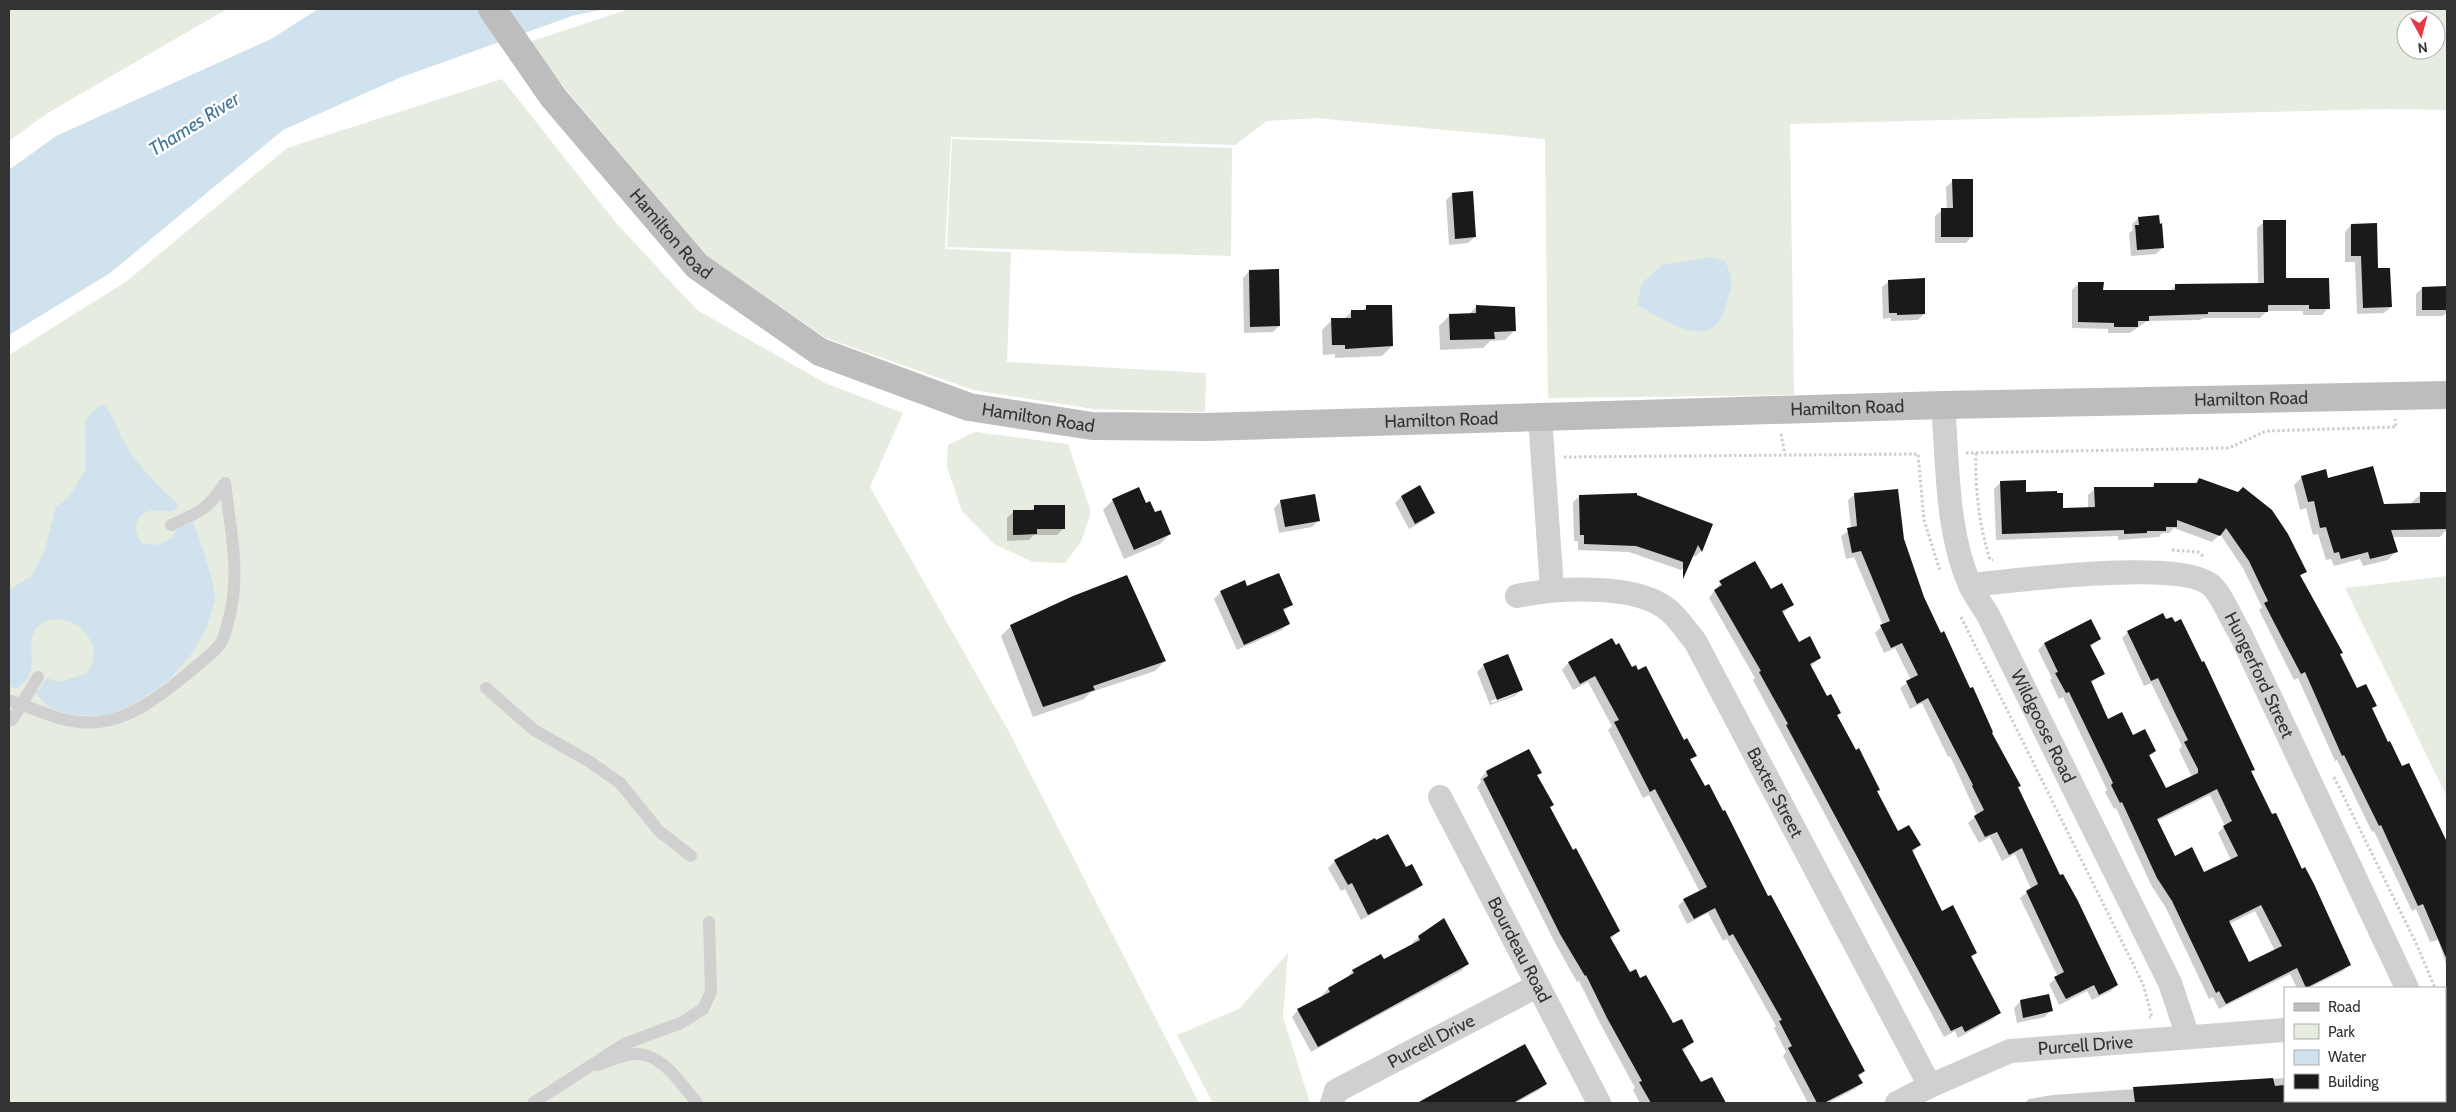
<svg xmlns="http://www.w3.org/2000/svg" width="2456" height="1112" viewBox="0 0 2456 1112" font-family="Cabin,sans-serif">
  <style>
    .green { fill: #e6ecdf; fill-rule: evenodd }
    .water { fill: #cfe2ee }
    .shadow { fill: #0003; fill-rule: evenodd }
    .building { fill: #1a1a1a; fill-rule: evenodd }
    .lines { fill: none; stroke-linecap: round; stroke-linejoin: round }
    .path { stroke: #cdcdcd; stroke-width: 3; stroke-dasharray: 2.5 2.5; stroke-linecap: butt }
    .lane { stroke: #d0d0d0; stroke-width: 12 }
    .street { stroke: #d0d0d0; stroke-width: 24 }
    .secondary { stroke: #bdbdbd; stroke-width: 28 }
    .labels { text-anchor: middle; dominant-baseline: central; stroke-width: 5; stroke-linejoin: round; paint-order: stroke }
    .street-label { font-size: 18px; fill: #333; stroke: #fff }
    .water-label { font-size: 19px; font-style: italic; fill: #3f7597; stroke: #fff }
  </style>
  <rect width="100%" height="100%" fill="#fff"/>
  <g class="green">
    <polygon points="9,9 227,9 46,114 9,141"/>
    <path d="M629 9H2447V110L2387 109 1790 124 1794 395 1548 398 1545 139 1315 118 1267 121 1235 145 951 137 945 249 1011 252 1007 362 1206 373 1205 412 1094 409 973 390 826 338 706 256 564 87 529 42ZM2406 20H2436V50H2406Z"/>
    <polygon points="502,79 617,224 697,310 825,383 903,413 870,487 1008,730 1199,1103 9,1103 9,355 127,281 287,148"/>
    <polygon points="952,139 1232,148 1231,256 947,247"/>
    <polygon points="975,432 1068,444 1091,512 1081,542 1065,563 1033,562 994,544 962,511 947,467 948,445"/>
    <polygon points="2447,576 2447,797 2345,588"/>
    <polygon points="1288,953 1283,1017 1310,1103 1213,1103 1177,1035 1239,1009"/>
  </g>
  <g class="water">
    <polygon points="318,9 604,9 572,16 399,78 283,130 110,273 9,335 9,170 56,136 271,39"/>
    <path d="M1710 257 1725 261C1735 284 1732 283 1726 306 1713 355 1665 320 1637 305L1642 283 1662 265Z"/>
    <path d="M103 404C118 421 116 429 126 445 140 468 158 486 178 504L174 511C166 512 157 510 150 511 133 514 133 533 142 543L158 545 172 538 177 529 193 522C199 536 215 584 215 599 215 603 212 609 211 614 199 658 156 698 112 713 99 717 84 716 71 714 56 711 44 706 36 693L47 678 59 682 86 674C88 670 92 665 93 660 100 632 58 604 37 628 22 644 45 672 15 689L9 685V590L32 576 45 549 56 507 69 497 86 469 85 422 93 411Z"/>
  </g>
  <g class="shadow">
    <polygon points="1953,181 1972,236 1966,243 1935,243 1935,216 1942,210 1947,210 1946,187"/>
    <polygon points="1453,194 1475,237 1468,243 1449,245 1446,200"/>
    <polygon points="2139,218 2162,248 2156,254 2131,256 2129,233 2133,230 2132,224"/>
    <polygon points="2264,222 2285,279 2328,308 2322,315 2303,315 2303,311 2267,311 2260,318 2203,318 2200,320 2147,321 2130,333 2108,333 2108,329 2072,328 2072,290 2079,283 2102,292 2169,292 2176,285 2258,284 2257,228"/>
    <polygon points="2351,225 2377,269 2391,307 2384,313 2357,314 2355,262 2345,262 2345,232"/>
    <polygon points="1249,271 1279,326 1273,332 1244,333 1243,278"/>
    <polygon points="1889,281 1924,314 1918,320 1891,321 1891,318 1883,319 1882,287"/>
    <polygon points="2447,287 2447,313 2442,316 2416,316 2416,294 2422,288"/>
    <polygon points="1367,306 1392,346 1382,356 1335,358 1335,354 1323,355 1322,330 1332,320 1344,319 1351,312 1361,312"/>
    <polygon points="1476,307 1515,330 1505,340 1490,341 1483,348 1440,350 1439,326 1449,316 1468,315"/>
    <polygon points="2302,477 2328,479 2383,505 2413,505 2412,502 2421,494 2447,493 2447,529 2440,537 2392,537 2396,551 2388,560 2363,566 2360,559 2334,566 2331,559 2326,560 2318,534 2313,535 2306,508 2300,510 2294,485"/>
    <polygon points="2199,479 2305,572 2299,577 2356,690 2375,706 2371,710 2401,768 2408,764 2447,843 2447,967 2438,940 2430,942 2416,909 2412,911 2374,831 2372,832 2337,760 2335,761 2298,678 2294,680 2259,610 2262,607 2243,568 2220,534 2212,542 2174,528 2169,533 2162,533 2159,537 2118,540 2118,536 1996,540 1994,489 2001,482 2062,510 2088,509 2088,495 2095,489 2151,488 2154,484 2194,484"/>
    <polygon points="1419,487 1433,513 1427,519 1409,529 1395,503 1401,497"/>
    <polygon points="1855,494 1903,540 1923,598 2019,786 2017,788 2059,876 2117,985 2111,991 2092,1000 2087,991 2059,1005 2049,984 2058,977 2020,898 2031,889 2015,854 2002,861 1990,837 1979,843 1968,823 1977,815 1950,756 1948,757 1922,703 1910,709 1900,688 1911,680 1895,648 1884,653 1875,633 1883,625 1854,557 1846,559 1841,536 1851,529 1848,500"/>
    <polygon points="1580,496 1636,496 1711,524 1701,551 1695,557 1692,553 1688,564 1681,570 1629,552 1578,550 1578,541 1574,541 1573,502"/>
    <polygon points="1113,500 1146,505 1170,534 1160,544 1124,559 1103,510"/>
    <polygon points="1281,501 1319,520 1312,527 1279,533 1274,508"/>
    <polygon points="1035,507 1064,528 1057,535 1034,535 1029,540 1007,541 1007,518 1014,511 1030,511"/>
    <polygon points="1723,580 1771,591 1792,605 1782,614 1799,644 1820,658 1810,667 1827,698 1839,713 1836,716 1898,833 1919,845 1913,852 1941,913 1976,953 1970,958 1999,1013 1993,1019 1958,1038 1955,1031 1944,1037 1753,680 1755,678 1709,598"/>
    <polygon points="1247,588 1291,605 1283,612 1288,624 1282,630 1237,650 1214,599 1221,592"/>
    <path d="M2090 620 2100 639 2090 647 2103 674 2091 683 2108 721 2155 751 2149 757 2165 789 2192 777 2179 750 2182 746 2151 683 2144 686 2122 638 2128 632 2253 769 2250 772 2349 965 2343 971 2309 988H2297L2290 974 2219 1009 2213 997 2209 999 2166 908 2151 885 2116 808 2114 809 2105 792 2107 790 2063 697 2059 699 2050 680 2052 678 2038 650 2044 644ZM2210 795 2225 826 2218 833 2231 860 2204 873 2174 857 2157 821ZM2255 911 2275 951 2249 964 2229 924Z"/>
    <polygon points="1011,626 1165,661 1155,671 1091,692 1084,699 1033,717 1001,636"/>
    <polygon points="1611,640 1695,756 1690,761 1864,1071 1858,1077 1861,1083 1855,1089 1828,1103 1808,1103 1783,1056 1786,1052 1774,1028 1776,1026 1727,939 1723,941 1708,913 1687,924 1678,906 1684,900 1700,892 1649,795 1643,798 1608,730 1612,726 1588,682 1573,690 1562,670 1568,663"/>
    <path d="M1484 665 1521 690 1515 696 1490 705 1477 672ZM1515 691V694L1492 703 1491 701Z"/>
    <polygon points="1528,750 1540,772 1536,776 1552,805 1549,808 1619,931 1610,939 1629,974 1673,1025 1692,1042 1682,1051 1701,1084 1724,1103 1640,1103 1633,1090 1635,1088 1601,1025 1579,981 1577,982 1554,941 1477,787 1481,782 1480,779 1486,772"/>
    <polygon points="1335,861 1406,869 1422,885 1415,891 1361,920 1345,889 1341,891 1328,868"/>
    <polygon points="1419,937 1467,964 1461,971 1311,1052 1292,1017 1298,1010 1323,997 1322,995 1328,989 1347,979 1352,971 1380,956 1383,961 1413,945 1412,943"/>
    <polygon points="2048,995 2051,1010 2045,1017 2017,1023 2014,1008 2020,1002"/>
    <polygon points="2447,1066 2447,1103 2025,1103 2029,1099 2053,1095 2285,1078 2285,1101 2445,1101 2445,1067"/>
    <polygon points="1471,1077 1546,1084 1539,1090 1516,1103 1418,1103"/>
  </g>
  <g class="building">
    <polygon points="1952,179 1973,179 1973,237 1941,237 1941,208 1953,208"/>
    <polygon points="1473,191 1476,237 1455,239 1452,193"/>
    <polygon points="2159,215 2160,224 2162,223 2164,248 2137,250 2135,225 2139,225 2138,217"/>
    <polygon points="2263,220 2286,220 2286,278 2329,278 2330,309 2309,309 2309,305 2268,305 2268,312 2208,312 2208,314 2149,316 2149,321 2138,321 2138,327 2114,327 2114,323 2078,322 2078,282 2104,282 2103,290 2175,290 2175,284 2264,283"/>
    <polygon points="2377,223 2378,268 2390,268 2392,307 2363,308 2361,256 2351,256 2351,224"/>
    <polygon points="1279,269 1280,326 1250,327 1249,270"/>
    <polygon points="1925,278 1925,314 1897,315 1897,313 1889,313 1888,280"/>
    <polygon points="2447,286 2447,310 2422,310 2422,287"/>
    <polygon points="1366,305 1392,305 1393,346 1345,349 1345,345 1332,345 1331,318 1351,318 1351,310 1366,310"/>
    <polygon points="1476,305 1515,307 1516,331 1494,332 1495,339 1450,340 1449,314 1476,313"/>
    <polygon points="2373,466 2384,504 2420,503 2420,492 2447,492 2447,529 2391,530 2398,552 2370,559 2368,552 2341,559 2339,552 2334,553 2326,527 2320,528 2314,501 2308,502 2301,476 2326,469 2328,478"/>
    <polygon points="2199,478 2238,492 2243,487 2272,510 2288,534 2307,572 2300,575 2343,653 2340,654 2357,688 2366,684 2377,706 2372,708 2388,742 2390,741 2402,766 2409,763 2447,842 2447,960 2423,904 2418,906 2381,825 2379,826 2344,755 2342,756 2305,672 2301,674 2279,632 2264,603 2268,601 2249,561 2226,528 2220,536 2177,520 2177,527 2166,527 2166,531 2147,531 2147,533 2124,534 2124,530 2002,534 2000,481 2026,480 2026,492 2057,491 2057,493 2063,493 2063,508 2095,507 2094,487 2154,487 2154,483 2197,483"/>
    <polygon points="1420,485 1435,513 1415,524 1401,496"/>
    <polygon points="1139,487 1146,503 1150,501 1155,512 1161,510 1171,534 1134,550 1112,499"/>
    <polygon points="1898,489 1904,539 1924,597 1941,633 1944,631 1970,688 1973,687 1993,732 1992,733 2021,786 2018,787 2060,875 2063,874 2078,901 2118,985 2099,995 2094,985 2066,999 2054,977 2064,972 2026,891 2038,884 2022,848 2009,855 1997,832 1985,837 1974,816 1984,810 1972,786 1973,785 1928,698 1917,704 1906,681 1918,675 1902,643 1891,648 1880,625 1890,621 1861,551 1852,553 1847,528 1857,526 1854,493"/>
    <polygon points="1637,493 1637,495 1713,524 1702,552 1698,545 1683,579 1683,562 1663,555 1636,546 1584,544 1584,535 1580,535 1579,495"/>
    <polygon points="1315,494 1320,521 1285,527 1280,500"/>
    <polygon points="1034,505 1065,505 1065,529 1037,529 1037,534 1013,535 1013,510 1034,510"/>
    <polygon points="1755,561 1771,589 1782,583 1794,605 1782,611 1799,642 1810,636 1821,658 1810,664 1827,696 1831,694 1841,713 1837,715 1856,750 1859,748 1880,790 1877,791 1898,831 1909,825 1921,845 1912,850 1942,911 1953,905 1977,953 1971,956 2001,1013 1965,1032 1962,1026 1951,1031 1786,725 1788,724 1759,672 1761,671 1714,590 1722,585 1719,581"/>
    <polygon points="1279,573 1293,605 1283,609 1290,624 1244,645 1220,591 1245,580 1247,586"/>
    <polygon points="1127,575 1166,661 1093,686 1095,690 1043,707 1010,625 1073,596"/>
    <path d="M2163 613 2166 619 2172 617 2175 622 2181 619 2202 662 2204 661 2255 770 2251 771 2272 814 2276 813 2302 869 2305 867 2314 884 2351 965 2306 988 2297 968 2226 1004 2219 991 2216 993 2172 901 2157 878 2122 802 2120 803 2111 785 2113 783 2069 692 2066 693 2055 673 2058 672 2044 643 2091 619 2101 639 2090 645 2105 674 2091 681 2108 719 2122 712 2133 735 2145 729 2156 751 2149 755 2166 788 2198 773V769L2184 742 2188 740 2158 678 2151 681 2127 631ZM2217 789 2232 821 2223 826 2238 856 2204 872 2192 847 2175 856 2157 819ZM2261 905 2282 946 2249 962 2229 921Z"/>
    <polygon points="1612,638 1616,645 1619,643 1632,667 1636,665 1638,670 1646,666 1684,740 1687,738 1697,756 1690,759 1705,786 1709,784 1723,811 1725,810 1768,896 1771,895 1865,1071 1858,1075 1863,1083 1824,1103 1817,1103 1788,1048 1792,1046 1779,1021 1782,1020 1733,934 1729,936 1715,908 1694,919 1683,899 1707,887 1655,789 1650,792 1614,722 1619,720 1595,676 1580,684 1568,662"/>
    <polygon points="1508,654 1523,690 1497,700 1483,664"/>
    <polygon points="1529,749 1542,773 1537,775 1554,805 1550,807 1573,850 1576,848 1620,931 1610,937 1630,972 1636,969 1640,978 1646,975 1673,1023 1682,1019 1694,1042 1682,1049 1701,1082 1712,1077 1726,1103 1651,1103 1639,1082 1642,1081 1607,1018 1586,975 1585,976 1560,934 1483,779 1488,776 1486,771"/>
    <polygon points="1388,834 1406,867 1412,864 1423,885 1368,915 1352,883 1348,885 1334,860 1375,838 1376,840"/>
    <polygon points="1444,918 1469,964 1318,1047 1297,1009 1330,992 1328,988 1354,973 1352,970 1381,954 1384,959 1420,940 1418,936"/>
    <polygon points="2049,994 2053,1011 2023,1018 2020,1000"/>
    <polygon points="1525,1044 1547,1084 1513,1103 1417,1103"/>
    <polygon points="2273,1078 2275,1086 2284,1085 2285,1103 2135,1103 2133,1087"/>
  </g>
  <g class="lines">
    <g class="path">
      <polyline points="1781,434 1785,455"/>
      <polyline points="1966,453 2229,448 2266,431 2396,427 2395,419"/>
      <path d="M1976 453C1975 491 1979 524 1990 560H1993"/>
      <polyline points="1564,457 1918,454 1924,520 1940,571"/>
      <polyline points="2172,550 2198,552 2204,557"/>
      <polyline points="1961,617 2143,984 2152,1017 2149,1017"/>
      <polyline points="2334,777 2416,943 2435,988"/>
    </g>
    <g class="lane">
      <path d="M171 525C198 513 209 509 225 483"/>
      <polyline points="486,688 534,730 590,762 620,783 659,831 691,856"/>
      <path d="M11 701C33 708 56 720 80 722 124 727 162 695 193 669 202 661 214 653 221 643 225 636 227 626 229 618 241 574 230 526 225 483"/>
      <polyline points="12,720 38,677"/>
      <path d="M597 1065C608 1062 622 1055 634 1054 662 1052 681 1084 697 1103"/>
      <polyline points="533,1103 624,1044 681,1023 703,1009 711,992 709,922"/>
    </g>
    <g class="street">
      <path id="s1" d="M1943 405C1948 464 1946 531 1970 585 1975 596 1982 605 1988 615L2170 983 2188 1037"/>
      <polyline points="1540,417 1552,589"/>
      <path id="s2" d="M1970 585C2013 581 2185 557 2213 587 2224 599 2231 619 2240 633L2407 988"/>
      <path id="s3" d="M1517 596C1556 588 1634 583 1667 609 1678 617 1686 631 1695 641L1930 1086"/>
      <path id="s4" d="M1440 797 1599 1103"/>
      <polyline points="2445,1017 2447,1017"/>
      <path id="s5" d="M1332 1103 1336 1091 1537 986"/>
      <path id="s6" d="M1897 1103 1930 1086 2010 1051 2285 1030"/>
    </g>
    <path class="secondary" id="s7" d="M492 9 553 97 697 266 820 352 969 407 1092 426 1206 427 1943 405 2447 395"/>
  </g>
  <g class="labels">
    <g class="street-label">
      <text stroke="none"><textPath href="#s7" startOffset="288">Hamilton Road</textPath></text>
      <text stroke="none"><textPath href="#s7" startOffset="1922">Hamilton Road</textPath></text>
      <text stroke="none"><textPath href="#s7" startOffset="1518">Hamilton Road</textPath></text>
      <text stroke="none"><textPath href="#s7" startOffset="708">Hamilton Road</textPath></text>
      <text stroke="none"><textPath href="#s7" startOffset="1112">Hamilton Road</textPath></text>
      <text stroke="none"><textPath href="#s2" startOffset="346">Hungerford Street</textPath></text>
      <text stroke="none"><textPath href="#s1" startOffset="342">Wildgoose Road</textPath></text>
      <text stroke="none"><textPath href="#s3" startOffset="368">Baxter Street</textPath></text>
      <text stroke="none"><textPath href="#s4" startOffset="172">Bourdeau Road</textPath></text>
      <text stroke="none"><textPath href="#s5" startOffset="120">Purcell Drive</textPath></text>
      <text stroke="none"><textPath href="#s6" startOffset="200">Purcell Drive</textPath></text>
    </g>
    <g class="water-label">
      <text transform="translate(194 124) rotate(-32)">Thames River</text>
    </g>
  </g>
  <rect width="2456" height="1112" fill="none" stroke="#333333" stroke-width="20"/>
  <rect x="2284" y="987" width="162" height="115" fill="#ffffff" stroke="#adadad"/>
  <rect x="2294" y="1003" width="25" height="8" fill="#bdbdbd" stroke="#adadad"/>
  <text x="2328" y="1012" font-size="15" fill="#333333">Road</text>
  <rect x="2294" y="1024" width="25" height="15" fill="#e6ecdf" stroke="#adadad"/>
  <text x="2328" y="1037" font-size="15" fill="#333333">Park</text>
  <rect x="2294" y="1050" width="25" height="15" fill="#cfe2ee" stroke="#adadad"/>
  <text x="2328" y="1062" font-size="15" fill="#333333">Water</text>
  <rect x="2294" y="1074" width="25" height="15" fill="#1a1a1a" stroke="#adadad"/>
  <text x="2328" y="1087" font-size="15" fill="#333333">Building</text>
  <g transform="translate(2421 35) rotate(173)"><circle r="24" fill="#ffffff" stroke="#adadad"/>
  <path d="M0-4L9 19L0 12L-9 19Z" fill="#e63946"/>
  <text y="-8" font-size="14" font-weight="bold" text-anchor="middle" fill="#333333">N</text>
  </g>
</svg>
